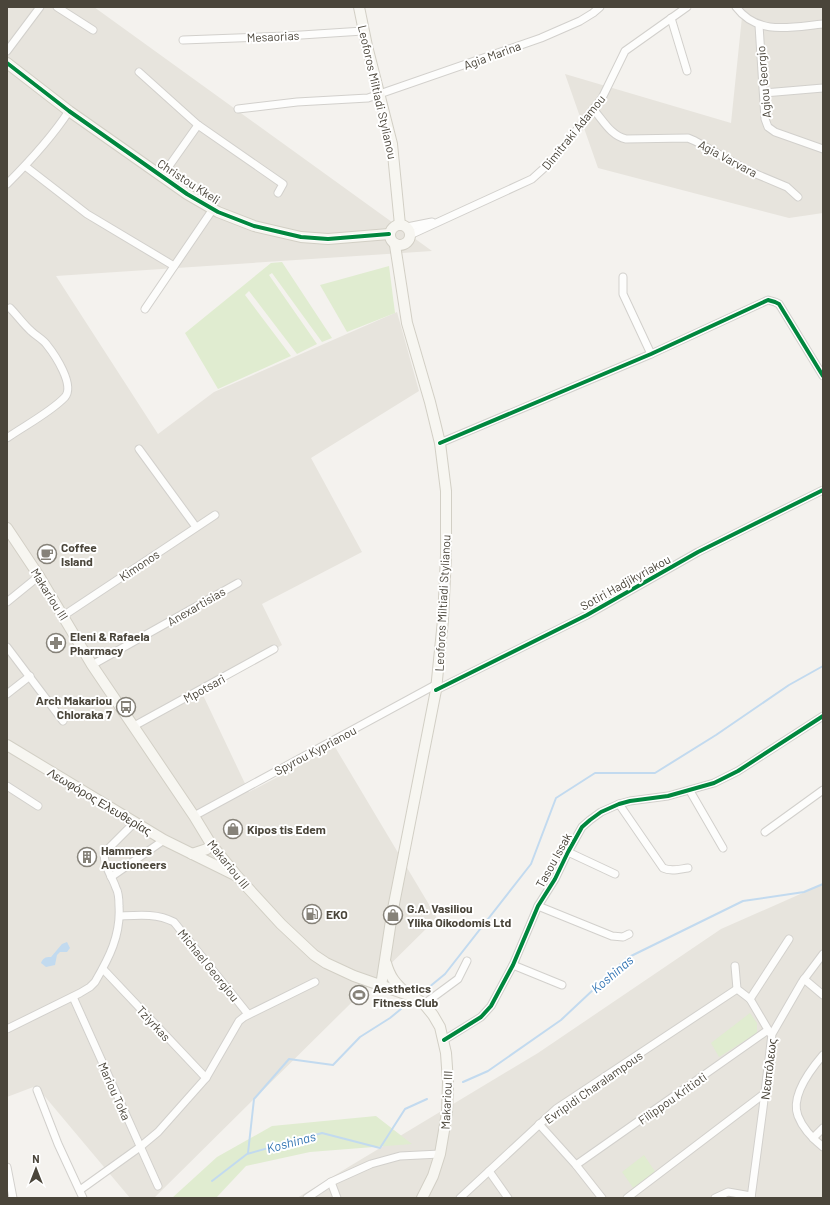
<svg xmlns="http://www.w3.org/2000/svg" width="830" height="1205" viewBox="0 0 830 1205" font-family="Barlow,sans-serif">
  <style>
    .residential { fill: #e7e4dd }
    .green { fill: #e0ecd0 }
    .water { fill: #c2daef }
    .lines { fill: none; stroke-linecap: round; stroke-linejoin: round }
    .stream { stroke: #c2daef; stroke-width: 2 }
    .street-casing { stroke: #d2d0cc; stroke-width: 9 }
    .secondary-casing { stroke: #d2cfc5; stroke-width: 12 }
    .street { stroke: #fdfdfc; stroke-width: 7 }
    .secondary { stroke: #f7f6f1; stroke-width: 10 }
    .cycleway-casing { stroke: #fff; stroke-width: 6 }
    .cycleway { stroke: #00873e; stroke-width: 4 }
    .labels { text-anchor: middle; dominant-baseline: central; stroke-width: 4; stroke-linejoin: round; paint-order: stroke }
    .street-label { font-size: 12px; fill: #4a453a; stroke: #fff }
    .poi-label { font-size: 12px; font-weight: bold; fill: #4a453a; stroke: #fff; text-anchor: start }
    .water-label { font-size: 13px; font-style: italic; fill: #3576b4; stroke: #fff }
  </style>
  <rect width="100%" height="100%" fill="#f4f2ee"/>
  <g class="residential">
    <polygon points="7,7 94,7 432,251 56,276 158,434 214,392 397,312 419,391 311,458 362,552 262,604 282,645 202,693 249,792 335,747 437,918 154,1198 130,1198 36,1086 7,1097"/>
    <polygon points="743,7 823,7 823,213 789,218 598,168 565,74 731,123"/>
    <polygon points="823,884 823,1198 297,1198 538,1053 721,929"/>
  </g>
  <g class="green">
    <polygon points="282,262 332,338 322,342 272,273 269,275 317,344 297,354 249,291 245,295 291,356 218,389 185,333 271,263"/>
    <polygon points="389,266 395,313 347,332 320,285"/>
    <polygon points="750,1013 757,1023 757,1033 719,1057 711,1043"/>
    <polygon points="376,1116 412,1144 310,1152 246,1166 216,1198 172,1198 217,1157 272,1126"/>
    <polygon points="644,1155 656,1173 634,1189 622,1172"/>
  </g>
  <path class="water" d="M67 942 70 948 67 952H60L57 955 55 965 46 967 41 963C43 958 45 957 51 957L62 944Z"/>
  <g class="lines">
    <g class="stream">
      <polyline points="428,988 445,974 531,864 556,798 595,773 655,773 716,735 789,685 823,666"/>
      <polyline points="463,1082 488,1071 561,1020 627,958 743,901 804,892 823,884"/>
      <polyline points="248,1153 254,1099 289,1059 333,1065 360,1037 390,1018 401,1009"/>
      <polyline points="212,1181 247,1154 322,1133 380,1148 405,1109 427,1099"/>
    </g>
    <g class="street-casing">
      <g id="street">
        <polyline points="57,7 93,30"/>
        <path d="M736 7C758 36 791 27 823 24"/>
        <polyline points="671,18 687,71"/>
        <polyline points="759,25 765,119 768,127 775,132 823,149"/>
        <polyline points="183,40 286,36 363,31"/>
        <polyline points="7,51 40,7"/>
        <polyline points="139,72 198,125 283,184 278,193"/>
        <polyline points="764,93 823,88"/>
        <polyline points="238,109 297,102 368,98 541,38 580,21 593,13 600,7"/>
        <path d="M593 109C603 120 611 136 626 139L688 138 695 141 749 171 787 187 798 197"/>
        <polyline points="25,166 87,214 174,266"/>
        <polyline points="162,176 198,125"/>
        <path d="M7 184C29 162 52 137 69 111"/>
        <polyline points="407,227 432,222"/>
        <polyline points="410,235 532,179 553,160 602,98 625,51 687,7"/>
        <polyline points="623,277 623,294 651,354"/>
        <polyline points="145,309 213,209"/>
        <path d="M7 438C24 426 51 412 65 397 75 385 55 355 47 345 43 339 36 336 31 331 23 324 17 315 10 308"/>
        <polyline points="440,443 651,354 768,300 775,302 779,304 823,376"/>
        <polyline points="139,449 196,527"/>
        <polyline points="7,602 39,576"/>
        <polyline points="63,616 215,515"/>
        <polyline points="7,647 63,721"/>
        <polyline points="92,665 238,583"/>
        <polyline points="436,690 587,615 698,552 823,490"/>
        <polyline points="7,694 30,676"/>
        <polyline points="134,726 274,649"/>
        <polyline points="7,786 38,806"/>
        <polyline points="690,791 723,848"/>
        <path d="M619 804 663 868C671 872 680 869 688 868"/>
        <polyline points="194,816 437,684"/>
        <polyline points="765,832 823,790"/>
        <polyline points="568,852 615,874"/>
        <polyline points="111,877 164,840"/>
        <polyline points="538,906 612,936 623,937 629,934"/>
        <path d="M120 916C138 915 157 913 174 922L248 1014"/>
        <polyline points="513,965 562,985"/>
        <polyline points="735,966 737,989 750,999 770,1033"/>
        <polyline points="103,969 206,1078"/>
        <polyline points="804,979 823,995"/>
        <polyline points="73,997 158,1186"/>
        <polyline points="750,999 789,939"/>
        <polyline points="424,1004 458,979 467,961"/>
        <path d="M7 1029 80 993 90 987 95 982C109 958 121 935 119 906 119 900 119 893 116 888 112 876 104 867 104 853L135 822"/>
        <polyline points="444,1040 481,1017 491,1006 513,965 538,906 555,879 568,852 582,827 590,820 601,812 619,804 630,801 668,796 714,783 738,771 823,716"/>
        <path d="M823 1055C811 1069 790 1096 798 1116 803 1129 813 1139 823 1147"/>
        <polyline points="37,1090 58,1144 83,1198"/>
        <polyline points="539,1124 576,1165 602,1198"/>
        <polyline points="813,1138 823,1128"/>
        <polyline points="576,1165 768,1030"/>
        <polyline points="7,1167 13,1198"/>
        <polyline points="489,1171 508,1198"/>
        <polyline points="331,1182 337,1198"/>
        <polyline points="80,1190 140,1147 158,1132 206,1078 239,1021 244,1017 315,982"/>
        <polyline points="307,1198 331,1182 371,1164 400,1156 440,1154"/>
        <polyline points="460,1198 556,1109 737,989"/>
        <polyline points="627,1198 765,1093"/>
        <polyline points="715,1198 728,1192 751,1196"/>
        <polyline points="751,1198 763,1108 772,1034 802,982 823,954"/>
      </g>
    </g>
    <g class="secondary-casing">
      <g id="secondary">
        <polyline points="359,7 367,46 392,144 400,225"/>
        <polyline points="7,63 69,111 187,194 218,212 254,226 301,237 328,239 389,234"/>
        <circle cx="400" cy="235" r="10"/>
        <polyline points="7,528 39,576 92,665 194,816 211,844 237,876 281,924 314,955 326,963 354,976 414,997 424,1004 433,1015 440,1027 446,1053 448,1082 447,1113 440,1154 433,1176 422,1198"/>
        <polyline points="7,745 164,840 235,875"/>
        <polyline points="192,854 207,849 211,844"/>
        <path d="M386 963C390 977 395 983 405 992"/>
        <polyline points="381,986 392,914 436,690 443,620 446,555 446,491 440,443 430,402 407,323 395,245"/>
      </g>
    </g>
    <use href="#street" class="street"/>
    <use href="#secondary" class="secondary"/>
    <g class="cycleway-casing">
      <g id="cycleway">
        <polyline points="7,63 69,111 187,194 218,212 254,226 301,237 328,239 389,234"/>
        <polyline points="440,443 651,354 768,300 775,302 779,304 823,376"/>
        <polyline points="436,690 587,615 698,552 823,490"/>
        <polyline points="444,1040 481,1017 491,1006 513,965 538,906 555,879 568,852 582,827 590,820 601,812 619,804 630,801 668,796 714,783 738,771 823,716"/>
      </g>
    </g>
    <use href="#cycleway" class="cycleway"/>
  </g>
  <defs>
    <g id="cafe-ring" transform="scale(1)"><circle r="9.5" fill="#fff" stroke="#868279" stroke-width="1.5"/><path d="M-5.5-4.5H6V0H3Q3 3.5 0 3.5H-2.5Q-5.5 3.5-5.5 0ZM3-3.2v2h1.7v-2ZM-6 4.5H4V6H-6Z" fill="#868279"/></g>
    <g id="pharmacy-ring" transform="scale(1)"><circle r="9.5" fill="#fff" stroke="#868279" stroke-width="1.5"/><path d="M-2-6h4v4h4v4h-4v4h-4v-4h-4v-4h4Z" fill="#868279"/></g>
    <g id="bus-ring" transform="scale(1)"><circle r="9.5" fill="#fff" stroke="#868279" stroke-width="1.5"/><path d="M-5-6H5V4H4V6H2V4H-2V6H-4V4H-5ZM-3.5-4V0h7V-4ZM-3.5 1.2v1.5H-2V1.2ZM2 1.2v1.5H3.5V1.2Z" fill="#868279"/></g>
    <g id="shop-ring" transform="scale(1)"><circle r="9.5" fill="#fff" stroke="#868279" stroke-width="1.5"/><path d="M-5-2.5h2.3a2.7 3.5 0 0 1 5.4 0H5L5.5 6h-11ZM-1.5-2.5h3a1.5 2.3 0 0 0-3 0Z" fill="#868279"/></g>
    <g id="building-ring" transform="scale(1)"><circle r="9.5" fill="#fff" stroke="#868279" stroke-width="1.5"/><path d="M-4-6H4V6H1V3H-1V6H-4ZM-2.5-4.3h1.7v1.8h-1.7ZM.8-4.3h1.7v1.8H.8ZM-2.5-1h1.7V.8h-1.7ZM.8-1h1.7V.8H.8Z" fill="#868279"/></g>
    <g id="fuel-ring" transform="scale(1)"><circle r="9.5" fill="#fff" stroke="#868279" stroke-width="1.5"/><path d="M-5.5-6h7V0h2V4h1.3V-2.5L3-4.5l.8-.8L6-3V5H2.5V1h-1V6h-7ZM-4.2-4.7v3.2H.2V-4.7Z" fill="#868279"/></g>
    <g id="stadium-ring" transform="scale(1)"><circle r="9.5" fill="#fff" stroke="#868279" stroke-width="1.5"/><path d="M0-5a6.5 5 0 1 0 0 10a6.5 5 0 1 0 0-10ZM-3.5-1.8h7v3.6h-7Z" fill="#868279"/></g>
  </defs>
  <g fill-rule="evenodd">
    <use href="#cafe-ring" x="47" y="554"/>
    <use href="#pharmacy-ring" x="56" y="643"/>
    <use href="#bus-ring" x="126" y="707"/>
    <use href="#shop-ring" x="233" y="829"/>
    <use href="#building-ring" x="87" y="857"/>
    <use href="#fuel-ring" x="312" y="914"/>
    <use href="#shop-ring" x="393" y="915"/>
    <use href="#stadium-ring" x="359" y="995"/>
  </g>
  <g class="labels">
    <g class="street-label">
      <text transform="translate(273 36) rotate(-3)">Mesaorias</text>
      <text transform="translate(492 55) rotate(-20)">Agia Marina</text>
      <text transform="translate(763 82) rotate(-95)">Agiou Georgio</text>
      <text transform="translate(378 92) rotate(77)">Leoforos Miltiadi Stylianou</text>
      <text transform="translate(573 132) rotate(-51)">Dimitraki Adamou</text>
      <text transform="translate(728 158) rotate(28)">Agia Varvara</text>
      <text transform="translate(189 181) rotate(33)">Christou Kkeli</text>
      <text transform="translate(139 565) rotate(-34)">Kimonos</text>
      <text transform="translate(625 582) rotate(-29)">Sotiri Hadjikyriakou</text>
      <text transform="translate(50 594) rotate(58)">Makariou III</text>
      <text transform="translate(442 603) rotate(-87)">Leoforos Miltiadi Stylianou</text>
      <text transform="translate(196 606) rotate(-30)">Anexartisias</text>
      <text transform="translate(204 688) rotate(-29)">Mpotsari</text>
      <text transform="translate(315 750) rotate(-28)">Spyrou Kyprianou</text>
      <text transform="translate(100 801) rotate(31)">Λεωφόρος Ελευθερίας</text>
      <text transform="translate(553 860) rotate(-61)">Tasou Issak</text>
      <text transform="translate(229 864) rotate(51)">Makariou III</text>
      <text transform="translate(209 965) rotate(51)">Michael Georgiou</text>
      <text transform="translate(154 1023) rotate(47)">Tziyrkas</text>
      <text transform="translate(768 1069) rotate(-83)">Νεαπόλεως</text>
      <text transform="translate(593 1087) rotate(-35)">Evripidi Charalampous</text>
      <text transform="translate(115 1091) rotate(66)">Mariou Toka</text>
      <text transform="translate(672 1098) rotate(-35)">Filippou Kritioti</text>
      <text transform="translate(446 1100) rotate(-87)">Makariou III</text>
    </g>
    <g class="poi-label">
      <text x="61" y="547">Coffee<tspan x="61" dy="14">Island</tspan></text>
      <text x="70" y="636">Eleni &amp; Rafaela<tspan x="70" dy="14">Pharmacy</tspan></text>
      <text x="112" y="700" text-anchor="end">Arch Makariou<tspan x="112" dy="14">Chloraka 7</tspan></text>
      <text x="247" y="829">Kipos tis Edem</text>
      <text x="101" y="850">Hammers<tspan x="101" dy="14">Auctioneers</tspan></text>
      <text x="407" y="908">G.A. Vasiliou<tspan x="407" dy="14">Ylika Oikodomis Ltd</tspan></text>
      <text x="326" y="914">EKO</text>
      <text x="373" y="988">Aesthetics<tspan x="373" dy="14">Fitness Club</tspan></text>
    </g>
    <g class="water-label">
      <text transform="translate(612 974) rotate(-40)">Koshinas</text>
      <text transform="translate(291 1142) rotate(-15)">Koshinas</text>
    </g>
  </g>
  <rect width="830" height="1205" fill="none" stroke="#4a453a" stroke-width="16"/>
  <g transform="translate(36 1169)" stroke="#ffffff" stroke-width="3" paint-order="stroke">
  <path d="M0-3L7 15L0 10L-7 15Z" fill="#4a453a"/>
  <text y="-6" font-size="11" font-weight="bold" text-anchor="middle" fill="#4a453a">N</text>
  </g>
</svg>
